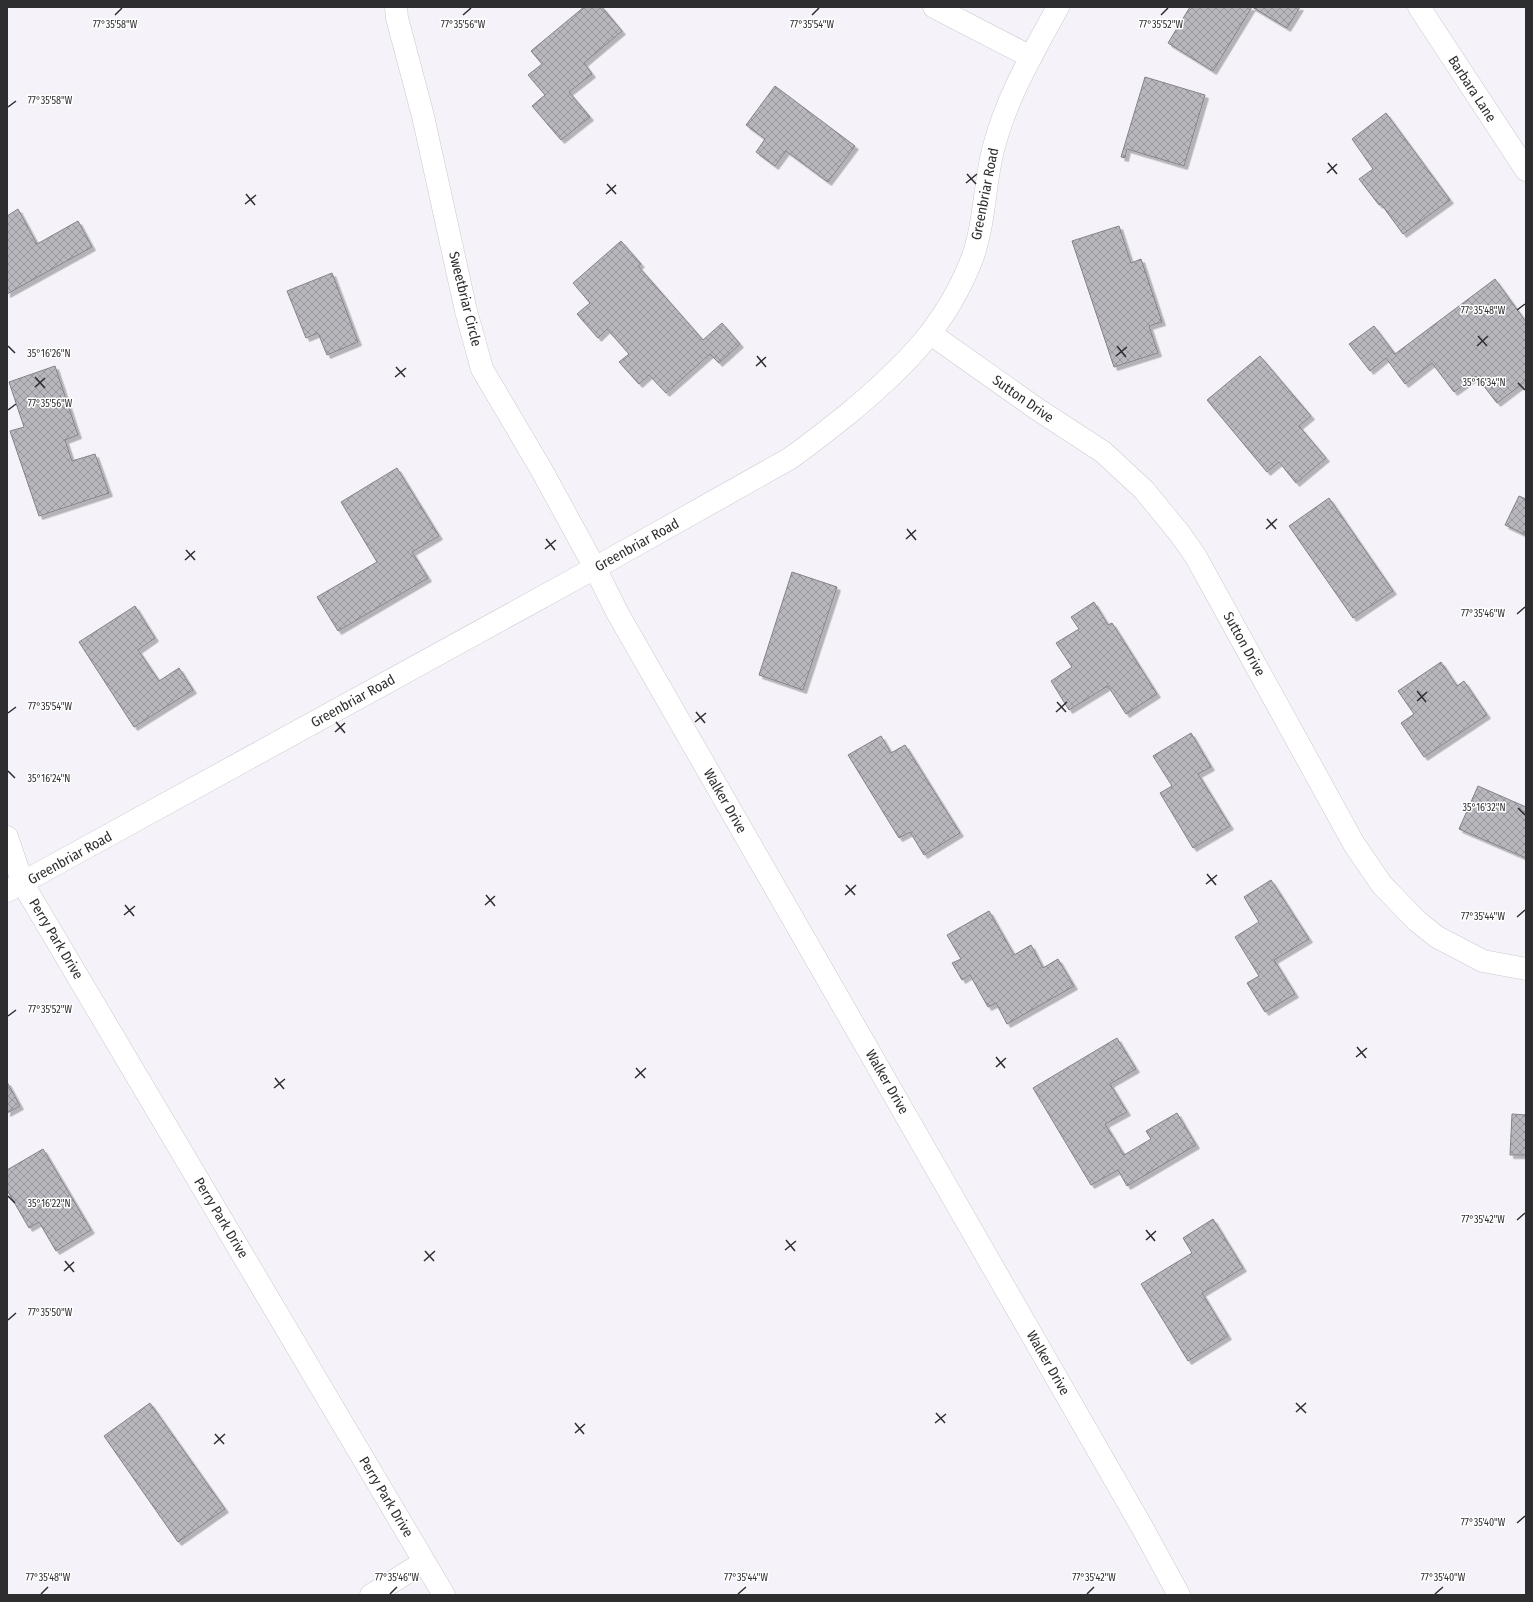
<svg xmlns="http://www.w3.org/2000/svg" width="1533" height="1602" viewBox="0 0 1533 1602" font-family="'Fira Sans Condensed',sans-serif">
  <style>
    .building { fill: url(#building-cross-hatch); stroke: #848388; filter: url(#shadow) }
    .lines { fill: none; stroke-linecap: round; stroke-linejoin: round }
    .street-casing { stroke: #ccc9cf; stroke-width: 23 }
    .street { stroke: #fff; stroke-width: 22 }
    .ticks { fill: none; stroke: #2e2d2f; stroke-width: 1.5 }
    .labels { text-anchor: middle; dominant-baseline: central; stroke-width: 3; stroke-linejoin: round; paint-order: stroke }
    .street-label { font-size: 14px; fill: #2e2d2f; stroke: #fff }
    .ticks-label { font-size: 10px; text-anchor: middle; fill: #2e2d2f; stroke: #fff; stroke-width: 3; stroke-linejoin: round; paint-order: stroke }
  </style>
  <defs>
    <pattern id="building-cross-hatch" width="8" height="8" patternUnits="userSpaceOnUse"><rect width="8" height="8" fill="#b8b7bd"/><path d="M0 0l8 8M0 8l8-8" fill="none" stroke="#96959a"/></pattern>
    <filter id="shadow"><feDropShadow dx="3.5" dy="3.5" stdDeviation="0" flood-color="#0004"/></filter>
  </defs>
  <rect width="100%" height="100%" fill="#f5f3f9"/>
  <g class="building">
    <polygon points="584,7 602,7 622,31 584,63 592,74 569,92 590,117 561,140 532,106 545,95 528,75 542,64 531,51"/>
    <polygon points="1190,7 1252,7 1213,71 1168,43"/>
    <polygon points="1252,7 1300,7 1287,28"/>
    <polygon points="1145,77 1205,95 1184,166 1127,149 1125,158 1121,157"/>
    <polygon points="775,86 855,146 828,182 786,151 775,166 756,152 765,139 746,125"/>
    <polygon points="1386,113 1450,200 1403,234 1381,204 1379,205 1359,179 1373,169 1352,139"/>
    <polygon points="18,209 37,244 78,221 92,247 7,294 7,216"/>
    <polygon points="1119,226 1131,263 1141,259 1162,322 1149,326 1158,353 1114,367 1072,241"/>
    <polygon points="621,241 641,264 638,266 703,340 722,323 740,344 719,363 710,354 666,393 649,375 639,384 619,362 629,354 607,329 598,338 577,314 590,303 573,283"/>
    <polygon points="332,273 358,342 327,355 318,333 306,338 287,291"/>
    <polygon points="1495,279 1526,322 1526,381 1497,403 1476,376 1454,392 1432,363 1405,384 1386,358 1370,371 1349,344 1374,326 1395,354"/>
    <polygon points="1260,356 1311,416 1299,426 1326,458 1296,483 1279,462 1267,472 1207,400"/>
    <polygon points="55,366 78,435 65,440 72,461 95,454 109,493 39,516 10,431 24,427 9,382"/>
    <polygon points="397,468 439,536 412,552 428,578 338,631 317,597 377,562 341,502"/>
    <polygon points="1519,496 1526,499 1526,535 1505,525"/>
    <polygon points="1329,498 1393,591 1353,618 1289,526"/>
    <polygon points="792,572 837,587 803,690 759,675"/>
    <polygon points="1094,602 1108,625 1112,623 1157,694 1126,714 1108,686 1069,710 1051,681 1072,667 1056,643 1079,629 1071,617"/>
    <polygon points="135,606 155,638 138,650 159,681 179,668 193,690 134,727 79,642"/>
    <polygon points="1441,662 1457,686 1464,681 1487,715 1424,757 1401,723 1414,714 1398,691"/>
    <polygon points="1191,733 1211,767 1198,774 1230,826 1193,848 1160,793 1172,786 1153,756"/>
    <polygon points="881,736 891,753 905,745 960,833 924,855 910,832 899,838 848,755"/>
    <polygon points="1478,786 1526,807 1526,858 1459,829"/>
    <polygon points="1271,880 1309,939 1274,960 1295,994 1265,1012 1247,983 1259,976 1235,937 1259,922 1244,897"/>
    <polygon points="989,911 1014,955 1031,945 1043,968 1058,959 1074,986 1007,1024 996,1003 988,1007 970,975 962,980 952,963 961,959 947,935"/>
    <polygon points="1117,1038 1136,1069 1110,1084 1127,1112 1105,1124 1124,1155 1151,1139 1146,1131 1177,1113 1196,1145 1127,1186 1118,1170 1091,1185 1033,1088"/>
    <polygon points="7,1082 20,1106 7,1113"/>
    <polygon points="1512,1114 1526,1115 1526,1155 1510,1155"/>
    <polygon points="43,1149 91,1230 56,1251 39,1222 29,1228 7,1190 7,1170"/>
    <polygon points="1213,1219 1243,1268 1202,1293 1228,1336 1188,1361 1141,1284 1192,1253 1183,1238"/>
    <polygon points="150,1403 225,1509 178,1542 104,1436"/>
  </g>
  <g class="lines">
    <g class="street-casing">
      <g id="street">
        <polyline points="396,7 397,18 423,116 466,311 482,369 541,469 595,568 618,614 1142,1527 1179,1595"/>
        <polyline points="934,7 1031,57"/>
        <polyline points="1419,7 1526,170"/>
        <polyline points="931,334 1037,409 1103,452 1144,490 1180,534 1196,557 1354,844 1382,885 1417,921 1437,937 1483,961 1526,969"/>
        <polyline points="7,837 23,884 444,1595"/>
        <path d="M7 891 595 568 789 459C812 443 833 426 854 409 907 364 946 325 972 259 985 223 984 186 993 150 1006 98 1033 53 1058 7"/>
        <polyline points="371,1595 424,1562"/>
      </g>
    </g>
    <use href="#street" class="street"/>
  </g>
  <path class="ticks" d="M115 15 122 8M463 15 471 8M812 15 819 8M1161 15 1168 8M8 107 16 101M1328 163 1337 174M1327 173 1337 164M967 174 976 184M966 183 977 174M607 184 616 194M246 194 255 205M606 194 616 185M245 204 256 195M1517 310 1525 304M1478 336 1487 346M8 346 15 353M1117 346 1126 357M1477 346 1488 336M757 356 766 367M1116 356 1127 347M756 366 766 357M396 367 405 377M35 377 45 388M395 377 406 368M1518 383 1525 390M35 387 45 378M8 410 16 404M1267 519 1276 529M907 529 916 540M1266 529 1277 519M546 539 555 550M906 539 916 530M545 549 556 540M186 550 195 560M185 560 195 551M1517 614 1525 607M1417 691 1426 702M1417 701 1427 692M1057 702 1066 712M696 712 705 723M1056 712 1067 702M8 713 16 707M336 722 345 733M695 722 706 713M335 732 345 723M8 771 15 778M1518 808 1525 815M1207 874 1216 885M1206 884 1217 875M846 885 855 895M486 895 495 906M845 895 856 885M125 905 134 916M485 905 495 896M124 915 135 906M1517 917 1525 910M8 1016 16 1010M1357 1047 1366 1058M996 1057 1005 1068M1356 1057 1367 1048M996 1067 1006 1058M636 1068 645 1078M275 1078 284 1089M635 1078 646 1068M274 1088 285 1079M8 1196 15 1203M1517 1220 1525 1213M1146 1230 1155 1241M786 1240 795 1251M1146 1240 1156 1231M785 1250 796 1241M425 1251 434 1261M65 1261 74 1272M424 1261 435 1251M64 1271 74 1262M8 1320 16 1313M1296 1403 1306 1413M1296 1412 1306 1403M936 1413 945 1423M575 1423 584 1434M935 1423 946 1414M575 1433 585 1424M215 1434 224 1444M214 1444 225 1434M1517 1523 1525 1516M41 1594 48 1587M390 1594 397 1587M738 1594 746 1587M1087 1594 1094 1587M1435 1594 1443 1587"/>
  <g class="labels">
    <g class="street-label">
      <text transform="translate(1472 89) rotate(57)">Barbara Lane</text>
      <text transform="translate(985 194) rotate(-79)">Greenbriar Road</text>
      <text transform="translate(465 299) rotate(76)">Sweetbriar Circle</text>
      <text transform="translate(1023 399) rotate(35)">Sutton Drive</text>
      <text transform="translate(637 545) rotate(-29)">Greenbriar Road</text>
      <text transform="translate(1244 644) rotate(61)">Sutton Drive</text>
      <text transform="translate(353 701) rotate(-29)">Greenbriar Road</text>
      <text transform="translate(725 801) rotate(60)">Walker Drive</text>
      <text transform="translate(70 858) rotate(-29)">Greenbriar Road</text>
      <text transform="translate(56 939) rotate(59)">Perry Park Drive</text>
      <text transform="translate(887 1082) rotate(60)">Walker Drive</text>
      <text transform="translate(221 1218) rotate(59)">Perry Park Drive</text>
      <text transform="translate(1048 1363) rotate(60)">Walker Drive</text>
      <text transform="translate(386 1497) rotate(59)">Perry Park Drive</text>
    </g>
  </g>
  <g class="ticks-label">
    <text x="115" y="28">77°35'58"W</text>
    <text x="463" y="28">77°35'56"W</text>
    <text x="812" y="28">77°35'54"W</text>
    <text x="1161" y="28">77°35'52"W</text>
    <text x="50" y="104">77°35'58"W</text>
    <text x="1483" y="314">77°35'48"W</text>
    <text x="49" y="357">35°16'26"N</text>
    <text x="1484" y="386">35°16'34"N</text>
    <text x="50" y="407">77°35'56"W</text>
    <text x="1483" y="617">77°35'46"W</text>
    <text x="50" y="710">77°35'54"W</text>
    <text x="49" y="782">35°16'24"N</text>
    <text x="1484" y="811">35°16'32"N</text>
    <text x="1483" y="920">77°35'44"W</text>
    <text x="50" y="1013">77°35'52"W</text>
    <text x="49" y="1207">35°16'22"N</text>
    <text x="1483" y="1223">77°35'42"W</text>
    <text x="50" y="1316">77°35'50"W</text>
    <text x="1483" y="1526">77°35'40"W</text>
    <text x="48" y="1581">77°35'48"W</text>
    <text x="397" y="1581">77°35'46"W</text>
    <text x="746" y="1581">77°35'44"W</text>
    <text x="1094" y="1581">77°35'42"W</text>
    <text x="1443" y="1581">77°35'40"W</text>
  </g>
  <rect width="1533" height="1602" fill="none" stroke="#2e2d2f" stroke-width="16"/>
</svg>
